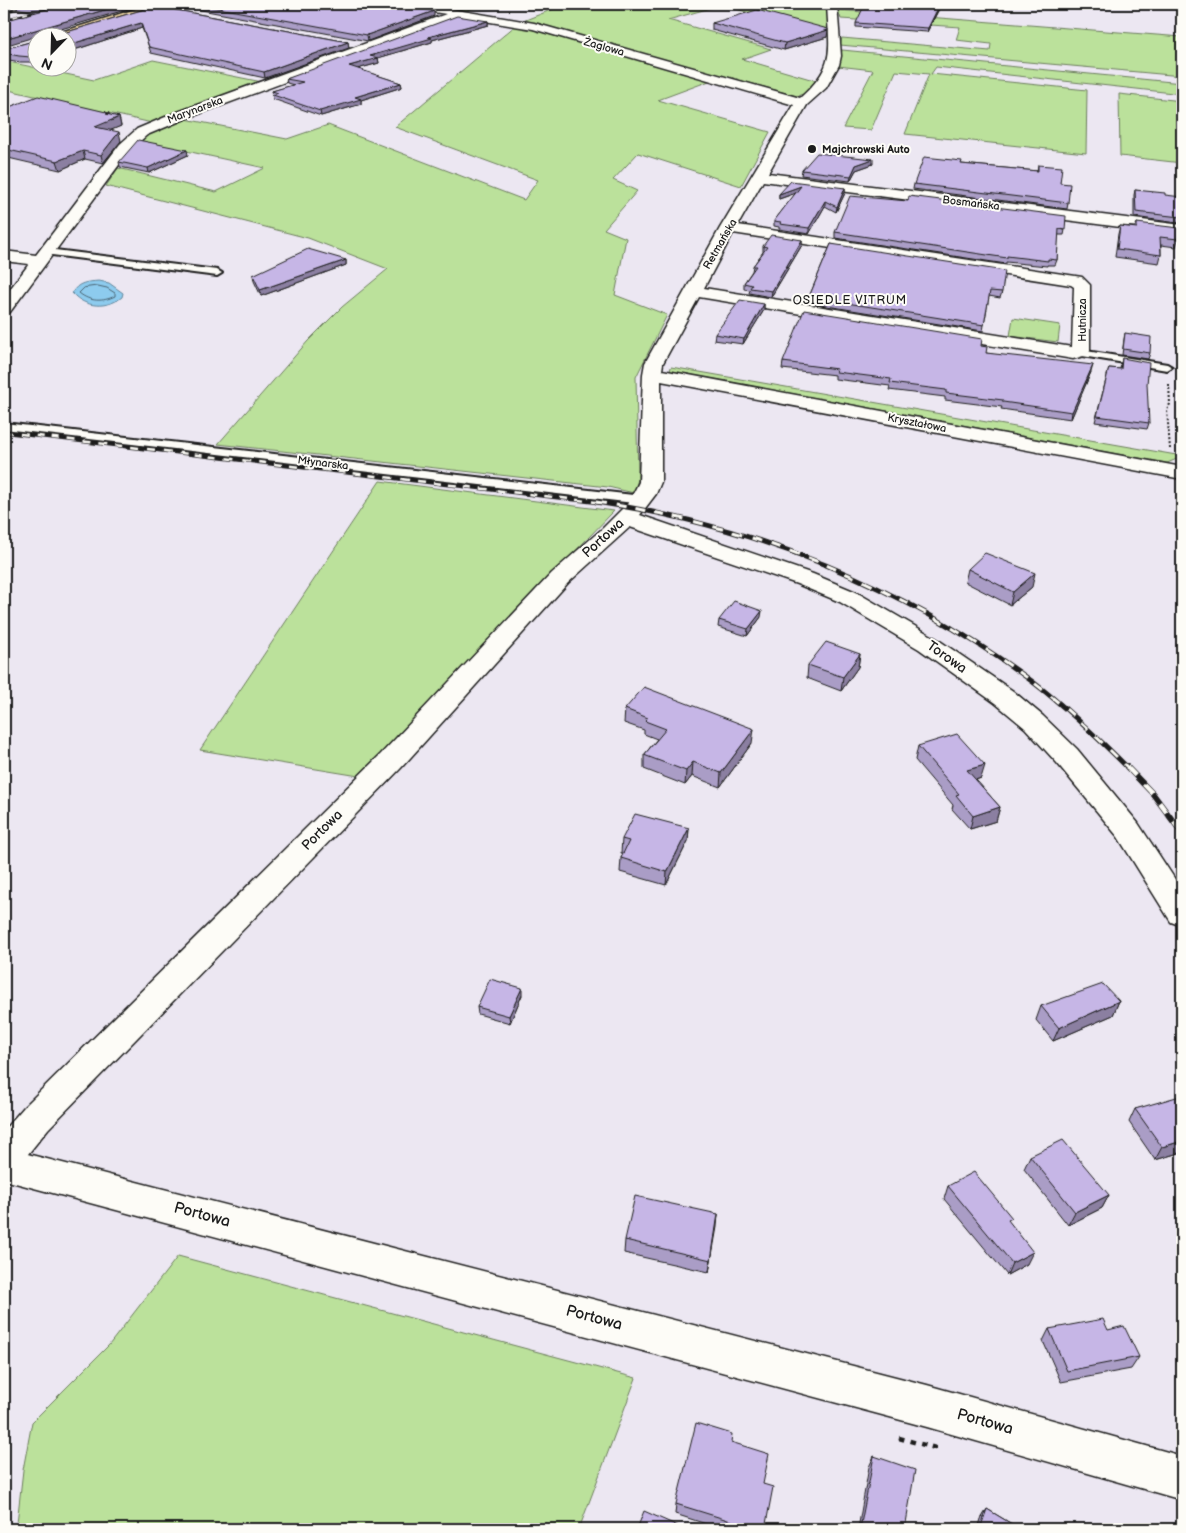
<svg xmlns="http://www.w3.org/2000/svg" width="1186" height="1533" viewBox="0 0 1186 1533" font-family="'Balsamiq Sans',sans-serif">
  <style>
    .green { fill: #bbe19b; stroke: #6c7e5c }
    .water { fill: #8dcbee; stroke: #60859a }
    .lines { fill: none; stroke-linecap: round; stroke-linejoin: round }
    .shore { stroke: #496270; stroke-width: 1 }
    .service-casing { stroke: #1c1c1c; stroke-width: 4 }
    .minor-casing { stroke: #1c1c1c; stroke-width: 3 }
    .tertiary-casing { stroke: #1c1c1c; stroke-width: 3 }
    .primary-casing { stroke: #1c1c1c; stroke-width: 3 }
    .path-far1 { stroke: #1c1c1c; stroke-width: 2; stroke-dasharray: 2 2; stroke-linecap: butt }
    .path { stroke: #1c1c1c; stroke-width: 4.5; stroke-dasharray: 5.5 5.5; stroke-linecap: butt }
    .service { fill: #fdfcf7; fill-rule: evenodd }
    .minor { fill: #fdfcf7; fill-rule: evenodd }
    .tertiary { fill: #fdfcf7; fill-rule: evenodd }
    .primary { fill: #f8deab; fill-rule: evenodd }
    .rail-far3-casing { stroke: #1c1c1c; stroke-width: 2.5 }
    .rail-far2-casing { stroke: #1c1c1c; stroke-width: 4 }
    .rail-far1-casing { stroke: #1c1c1c; stroke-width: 5 }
    .rail-casing { stroke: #1c1c1c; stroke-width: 6 }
    .rail-far3 { stroke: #fdfcf7; stroke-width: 2; stroke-dasharray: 5; stroke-linecap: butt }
    .rail-far2 { stroke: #fdfcf7; stroke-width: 2.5; stroke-dasharray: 8; stroke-linecap: butt }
    .rail-far1 { stroke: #fdfcf7; stroke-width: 3; stroke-dasharray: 10; stroke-linecap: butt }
    .rail { stroke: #fdfcf7; stroke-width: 4.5; stroke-dasharray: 12; stroke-linecap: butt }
    .wall { fill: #aa9dc6; stroke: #1c1c1c }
    .shaded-wall { fill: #8b7fa1; stroke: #1c1c1c }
    .building { fill: #c6b6e6; stroke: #1c1c1c }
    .poi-dot { fill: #1c1c1c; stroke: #fdfcf7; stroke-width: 2 }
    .labels { text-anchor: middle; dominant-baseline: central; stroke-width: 4; stroke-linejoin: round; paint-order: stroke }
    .far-street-label { font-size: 11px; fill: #1c1c1c; stroke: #fdfcf7 }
    .far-poi-label { font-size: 11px; font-weight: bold; fill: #1c1c1c; stroke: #fdfcf7; text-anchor: start }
    .far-neighbourhood-label { font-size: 12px; letter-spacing: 1px; fill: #1c1c1c; stroke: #fdfcf7 }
    .street-label { font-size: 14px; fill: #1c1c1c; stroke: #fdfcf7 }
    .near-street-label { font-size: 16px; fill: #1c1c1c; stroke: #fdfcf7 }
  </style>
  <rect width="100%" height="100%" fill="#ece7f2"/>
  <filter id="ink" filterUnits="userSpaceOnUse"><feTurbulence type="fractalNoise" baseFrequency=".02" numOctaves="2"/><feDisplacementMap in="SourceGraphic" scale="10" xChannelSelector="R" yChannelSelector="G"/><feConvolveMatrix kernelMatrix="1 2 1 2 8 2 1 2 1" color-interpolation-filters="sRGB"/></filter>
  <g filter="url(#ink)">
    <g class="green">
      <polygon points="421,4 485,4 465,11"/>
      <polygon points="566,4 827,4 828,34 721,5 668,20 771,49 742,59 817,81 803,94 797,96 523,21"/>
      <polygon points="838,10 1182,37 1182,76 840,45 842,38 990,51 991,44 956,40 960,27 841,19"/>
      <polygon points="516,25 712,80 658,100 770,132 741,186 638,153 613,180 637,191 604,229 626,238 615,295 667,315 636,377 638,479 634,493 608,487 218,444 308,341 342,307 388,269 308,238 106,186 118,168 216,192 265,168 140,141 151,132 180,118 287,139 328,125 524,200 538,180 395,127"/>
      <polygon points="842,50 1182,83 1182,94 936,67 931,74 1087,90 1086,153 905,134 929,74 896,71 871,130 843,128 873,70 838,66"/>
      <polygon points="153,60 262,82 152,123 4,89 4,61 94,80"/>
      <polygon points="1119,94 1182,101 1182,163 1120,156"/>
      <polygon points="1013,318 1060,325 1058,342 1010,336"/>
      <polygon points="671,367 1182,456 1182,457 1167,463 670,371"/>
      <polygon points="380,481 614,511 359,776 200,750"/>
      <polygon points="178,1256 636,1378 579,1529 10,1529 17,1523 23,1470 32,1422 109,1345"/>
    </g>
    <path class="water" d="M99 281 109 283 123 293 122 297C107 309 85 308 72 293 78 282 87 282 99 281Z"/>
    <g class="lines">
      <path class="shore" d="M98 286 107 288 115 293V296C103 302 90 302 79 293L84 288Z"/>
      <g class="service-casing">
        <g id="service">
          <polygon points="47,249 217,270 222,273 217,276 44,254 43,252"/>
          <polygon points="1080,350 1167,364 1172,367 1167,370 1076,355 1076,351"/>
          <polygon points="4,423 642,496 648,500 642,504 4,429"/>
        </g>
      </g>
      <g class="minor-casing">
        <path id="minor" d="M398 4H421L534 23 800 98C837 65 829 50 827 4H837L841 56 839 65 826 88 807 105 768 173 1182 225V235L763 181 738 225 1082 277 1090 285V351L1087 355 1073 359 699 297 663 363 662 370 1182 467V479L661 381V482L656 494 640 515 813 574 856 592 937 639 1013 691 1043 716 1077 749 1138 823 1182 890V926L1171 922 1118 837 1057 763 1025 728 995 703 919 649 840 602 797 584 630 527 568 583 401 768 48 1129 28 1154 17 1172 4 1177V1130L24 1107 381 754 552 573 603 528 629 502 639 482 643 374 645 363 720 228 794 105 533 29 460 17 185 119 147 135 130 150 10 312 4 313V297L29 264 4 261V251L36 255 120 144 137 129 175 113 446 14 403 7ZM733 233 1071 285 1074 287 1072 347 704 288Z"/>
      </g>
      <g class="tertiary-casing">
        <polygon id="tertiary" points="4,1148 927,1385 1182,1456 1182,1500 927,1427 4,1180"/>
      </g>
      <g class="primary-casing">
        <polygon id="primary" points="152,4 168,4 167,6 61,38 42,38"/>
      </g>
      <polyline class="path-far1" points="1169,384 1170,404 1167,410 1170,449"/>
      <polyline class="path" points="899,1438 939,1449"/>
      <use href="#service" class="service"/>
      <use href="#minor" class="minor"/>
      <use href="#tertiary" class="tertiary"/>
      <use href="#primary" class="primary"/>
      <g class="rail-far3-casing">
        <g id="rail-far3">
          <polyline points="4,12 27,6"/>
          <polyline points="4,20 60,4"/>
        </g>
      </g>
      <g class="rail-far2-casing">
        <polyline id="rail-far2" points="4,432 604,503"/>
      </g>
      <g class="rail-far1-casing">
        <path id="rail-far1" d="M596 502C754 525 905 587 1033 682 1067 708 1098 738 1128 768"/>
      </g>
      <g class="rail-casing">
        <polyline id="rail" points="1127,767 1153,794 1182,833"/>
      </g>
      <use href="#rail-far3" class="rail-far3"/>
      <use href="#rail-far2" class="rail-far2"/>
      <use href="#rail-far1" class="rail-far1"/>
      <use href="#rail" class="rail"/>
    </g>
    <g class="wall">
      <polygon points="4,4 145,4 42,34 60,34 155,6 348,42 349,48 265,78 151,53 142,28 68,52 68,38 38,35 36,12 4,6"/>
      <polygon points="169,4 388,4 434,16 368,41"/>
      <polygon points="941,4 940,7 927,32 856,27 856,23"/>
      <polygon points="488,21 488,25 432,40 432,42 378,58 379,63 357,69 401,83 402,87 361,100 361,104 321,116 273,99 272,91 294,85 287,83 286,79"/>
      <polygon points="712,23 827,37 784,50 712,30"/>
      <polygon points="37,40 32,62 20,62 4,59 4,49"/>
      <polygon points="4,109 107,113 110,115 119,117 121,126 110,130 121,141 103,163 85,159 60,170 4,157"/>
      <polygon points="188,155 149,173 120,167 119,162"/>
      <polygon points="873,164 856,170 850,181 801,175 802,170"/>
      <polygon points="961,164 1037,171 1038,165 1060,183 1068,203 1067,209 913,189 914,184"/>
      <polygon points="845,188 845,193 836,212 825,206 809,234 779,229 779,227 774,226 774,221 796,193 779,199 779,194"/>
      <polygon points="1135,190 1165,195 1180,217 1178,223 1134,217 1134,195"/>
      <polygon points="908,201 1065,230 1064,235 1058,235 1057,260 1055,265 1047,265 1047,266 1006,262 1006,264 835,238 835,232"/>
      <polygon points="1137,223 1178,239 1176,247 1161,245 1161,255 1159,263 1115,257 1118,234 1120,226 1135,227"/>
      <polygon points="802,240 802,245 771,297 749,293 750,290 744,289 744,283 752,271 753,266 763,252 763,246"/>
      <polygon points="831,244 1002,292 1000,298 989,296 983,331 808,303 809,297"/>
      <polygon points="346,260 346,265 261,296 254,281 253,275"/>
      <polygon points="764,304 764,310 743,344 714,340 715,334"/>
      <polygon points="1125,333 1150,353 1148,359 1122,355 1124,339"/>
      <polygon points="981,346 986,353 1091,372 1071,419 1001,409 1002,407 945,400 945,397 889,390 890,386 835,379 835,375 782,369 783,362"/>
      <polygon points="1122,358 1149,423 1147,429 1095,422 1109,368 1120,369"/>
      <polygon points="968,569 1032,587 1010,605 965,582"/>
      <polygon points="761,617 747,636 718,627 719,620"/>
      <polygon points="860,654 858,667 841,691 807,678 808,665"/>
      <polygon points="625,709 752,743 720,787 692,776 685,785 644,769 644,755 657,739 644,734 644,730 624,723"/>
      <polygon points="918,746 981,778 976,780 1000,807 996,821 970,829 952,809 953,805 915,760"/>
      <polygon points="689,828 688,841 666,885 620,872 621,858 623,853 621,853 622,839"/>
      <polygon points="522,995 510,1023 478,1014 477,1007"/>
      <polygon points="1119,1001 1113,1015 1053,1041 1036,1020 1041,1006"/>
      <polygon points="1182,1100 1182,1152 1155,1160 1129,1122 1135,1109"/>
      <polygon points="1030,1156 1109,1195 1102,1208 1068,1225 1024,1169"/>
      <polygon points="948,1186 1010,1223 1027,1264 1007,1275 944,1199"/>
      <polygon points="718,1214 709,1272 624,1253 625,1240"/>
      <polygon points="1049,1329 1108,1330 1139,1357 1131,1369 1061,1382 1043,1341"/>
      <polygon points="731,1442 763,1484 765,1529 722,1529 675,1514 676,1504"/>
      <polygon points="874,1456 905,1529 858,1529 869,1467"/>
      <polygon points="987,1509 1020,1529 978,1529 981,1519"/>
    </g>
    <g class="shaded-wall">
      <polygon points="125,4 145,4 4,46 4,39"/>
      <polygon points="941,4 940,7 927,32 928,28"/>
      <polygon points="434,11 434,16 368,41 367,35"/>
      <polygon points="488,21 488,25 432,40 432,42 371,60 370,56 428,37"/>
      <polygon points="141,23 142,28 68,52 68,45"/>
      <polygon points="828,30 827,37 784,50 785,43"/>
      <polygon points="348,42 349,48 265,78 264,72"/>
      <polygon points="38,55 38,61 32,62 31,57"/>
      <polygon points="378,58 379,63 350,71 349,66"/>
      <polygon points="401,83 402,87 361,100 361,104 321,116 320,111 355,97"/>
      <polygon points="105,112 106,112 107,114 109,113 111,121 119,117 121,126 97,136 95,127"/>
      <polygon points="119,132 121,141 103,163 101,155"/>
      <polygon points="187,150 188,155 149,173 148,168"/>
      <polygon points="83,151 85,159 60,170 57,161"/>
      <polygon points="873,159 873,164 856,170 850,181 851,176 856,165"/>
      <polygon points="801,186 801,191 779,199 779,194"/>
      <polygon points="845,188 845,193 836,212 837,207"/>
      <polygon points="825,201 825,206 809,234 809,228"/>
      <polygon points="802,240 802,245 771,297 772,291"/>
      <polygon points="346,260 346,265 261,296 260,290"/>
      <polygon points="764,304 764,310 743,344 744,339"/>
      <polygon points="1093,365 1091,372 1071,419 1072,412"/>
      <polygon points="1035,573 1032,587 1010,605 1013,592"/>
      <polygon points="762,611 761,617 747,636 748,629"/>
      <polygon points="860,654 858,667 841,691 843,677"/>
      <polygon points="754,729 752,743 720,787 721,773"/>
      <polygon points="693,762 692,776 685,785 686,771"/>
      <polygon points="985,765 981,778 964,784 967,770"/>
      <polygon points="1000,807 996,821 970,829 973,816"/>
      <polygon points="689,828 688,841 666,885 667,872"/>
      <polygon points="522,988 522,995 510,1023 509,1016"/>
      <polygon points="1119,1001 1113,1015 1053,1041 1059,1028"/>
      <polygon points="1182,1141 1182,1152 1155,1160 1162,1147"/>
      <polygon points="1109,1195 1102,1208 1068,1225 1075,1212"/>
      <polygon points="718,1214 717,1227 709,1272 711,1260"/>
      <polygon points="1033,1252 1027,1264 1007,1275 1012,1263"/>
    </g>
    <g class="building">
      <polygon points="20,4 125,4 4,39 4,21 47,9"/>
      <polygon points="196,4 388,4 434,11 367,35"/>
      <polygon points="865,4 940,4 928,28 856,23"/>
      <polygon points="155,6 348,42 264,72 149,47 141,23 68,45 68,38 38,38 38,34 60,34"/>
      <polygon points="757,10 828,29 828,30 785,43 712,23"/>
      <polygon points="457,16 488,21 428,37 432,38 370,56 378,58 349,66 401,83 355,97 361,99 320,111 273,95 278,93 272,91 303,82 286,79"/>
      <polygon points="38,38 38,55 31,57 19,56 4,53 4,49 37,40"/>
      <polygon points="38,96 106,112 105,112 109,113 106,114 119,117 95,127 119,132 101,155 83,151 57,161 4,149 4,109"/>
      <polygon points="138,140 187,150 148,168 119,162"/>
      <polygon points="817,153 873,159 856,165 851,176 802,170"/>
      <polygon points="924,157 962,161 961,164 1038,171 1038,165 1062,167 1060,183 1070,184 1068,203 914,184"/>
      <polygon points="791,181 845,188 837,207 825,201 809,228 780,224 781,222 774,221 801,186 779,194"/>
      <polygon points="1135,190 1165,193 1165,195 1182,197 1180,217 1136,212"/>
      <polygon points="850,196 908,201 909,196 1066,216 1065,230 1059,229 1057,260 1048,259 1048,261 1007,256 1007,258 835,232"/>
      <polygon points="1137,223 1179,228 1178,239 1160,237 1161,255 1117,249 1120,226 1137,228"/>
      <polygon points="771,235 802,240 772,291 750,288 752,285 744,283 756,266 753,266 767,247 763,246"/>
      <polygon points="831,244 1005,271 1002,292 990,291 984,325 809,297"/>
      <polygon points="308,249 346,260 260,290 253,275"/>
      <polygon points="740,300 764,304 744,339 715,334"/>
      <polygon points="804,310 982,339 981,346 987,347 986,353 1093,365 1072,412 1003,402 1003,400 946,393 946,390 890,383 891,379 836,372 837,369 783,362"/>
      <polygon points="1125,333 1151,337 1150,353 1123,349"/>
      <polygon points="1122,358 1149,363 1147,384 1149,423 1097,416 1109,368 1121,369"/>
      <polygon points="985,553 1035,573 1013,592 968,569"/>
      <polygon points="734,601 762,611 748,629 719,620"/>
      <polygon points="826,642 860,654 843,677 808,665"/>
      <polygon points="644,687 754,729 721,773 693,762 686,771 644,755 666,729 645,721 648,718 625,709"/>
      <polygon points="957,734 985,765 967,770 1000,807 973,816 956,795 959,794 918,746"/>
      <polygon points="635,814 689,828 667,872 621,858 629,841 622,839"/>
      <polygon points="490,979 522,988 509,1016 477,1007"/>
      <polygon points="1103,984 1119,1001 1059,1028 1041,1006"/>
      <polygon points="1180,1096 1182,1100 1182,1141 1162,1147 1135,1109"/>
      <polygon points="1063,1140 1109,1195 1075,1212 1030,1156"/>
      <polygon points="974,1172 1012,1218 1008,1220 1033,1252 1012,1263 948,1186"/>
      <polygon points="635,1196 718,1214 711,1260 625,1240"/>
      <polygon points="1103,1319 1108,1330 1124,1326 1139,1357 1067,1371 1049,1329"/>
      <polygon points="696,1423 732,1434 731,1442 769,1454 763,1484 773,1487 765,1529 757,1529 676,1504"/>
      <polygon points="874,1456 915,1470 905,1529 860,1529"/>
      <polygon points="987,1509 1020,1529 980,1529"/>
      <polygon points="644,1511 678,1526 677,1529 637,1529"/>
    </g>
  </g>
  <circle class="poi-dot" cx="812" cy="149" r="5"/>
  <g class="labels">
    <g class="far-street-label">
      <text transform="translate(604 47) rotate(16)">Żaglowa</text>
      <text transform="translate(195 110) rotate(-21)">Marynarska</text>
      <text transform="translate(971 203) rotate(7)">Bosmańska</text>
      <text transform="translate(720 244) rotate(-60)">Retmańska</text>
      <text transform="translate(1082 320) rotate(-90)">Hutnicza</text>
      <text transform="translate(917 423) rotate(11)">Kryształowa</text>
      <text transform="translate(323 463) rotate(7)">Młynarska</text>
    </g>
    <g class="far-poi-label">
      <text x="822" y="149">Majchrowski Auto</text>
    </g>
    <g class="far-neighbourhood-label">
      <text x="850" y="300">OSIEDLE VITRUM</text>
    </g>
    <g class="street-label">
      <text transform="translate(603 538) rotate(-42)">Portowa</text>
      <text transform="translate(947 657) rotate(35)">Torowa</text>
      <text transform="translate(322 830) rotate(-45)">Portowa</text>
    </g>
    <g class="near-street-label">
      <text transform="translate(202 1215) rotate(15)">Portowa</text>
      <text transform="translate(594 1318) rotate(15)">Portowa</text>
      <text transform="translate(985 1422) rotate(16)">Portowa</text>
    </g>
  </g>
  <rect width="1186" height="1533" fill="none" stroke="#fdfcf7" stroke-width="20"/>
  <rect x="10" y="10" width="1166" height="1513" fill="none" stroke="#1c1c1c" stroke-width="2" filter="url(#ink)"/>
  <g transform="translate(52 52) rotate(203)"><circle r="24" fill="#fdfcf7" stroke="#a3a29f"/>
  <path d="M0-4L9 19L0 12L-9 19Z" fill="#1c1c1c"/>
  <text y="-8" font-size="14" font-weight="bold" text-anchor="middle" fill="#1c1c1c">N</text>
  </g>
</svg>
